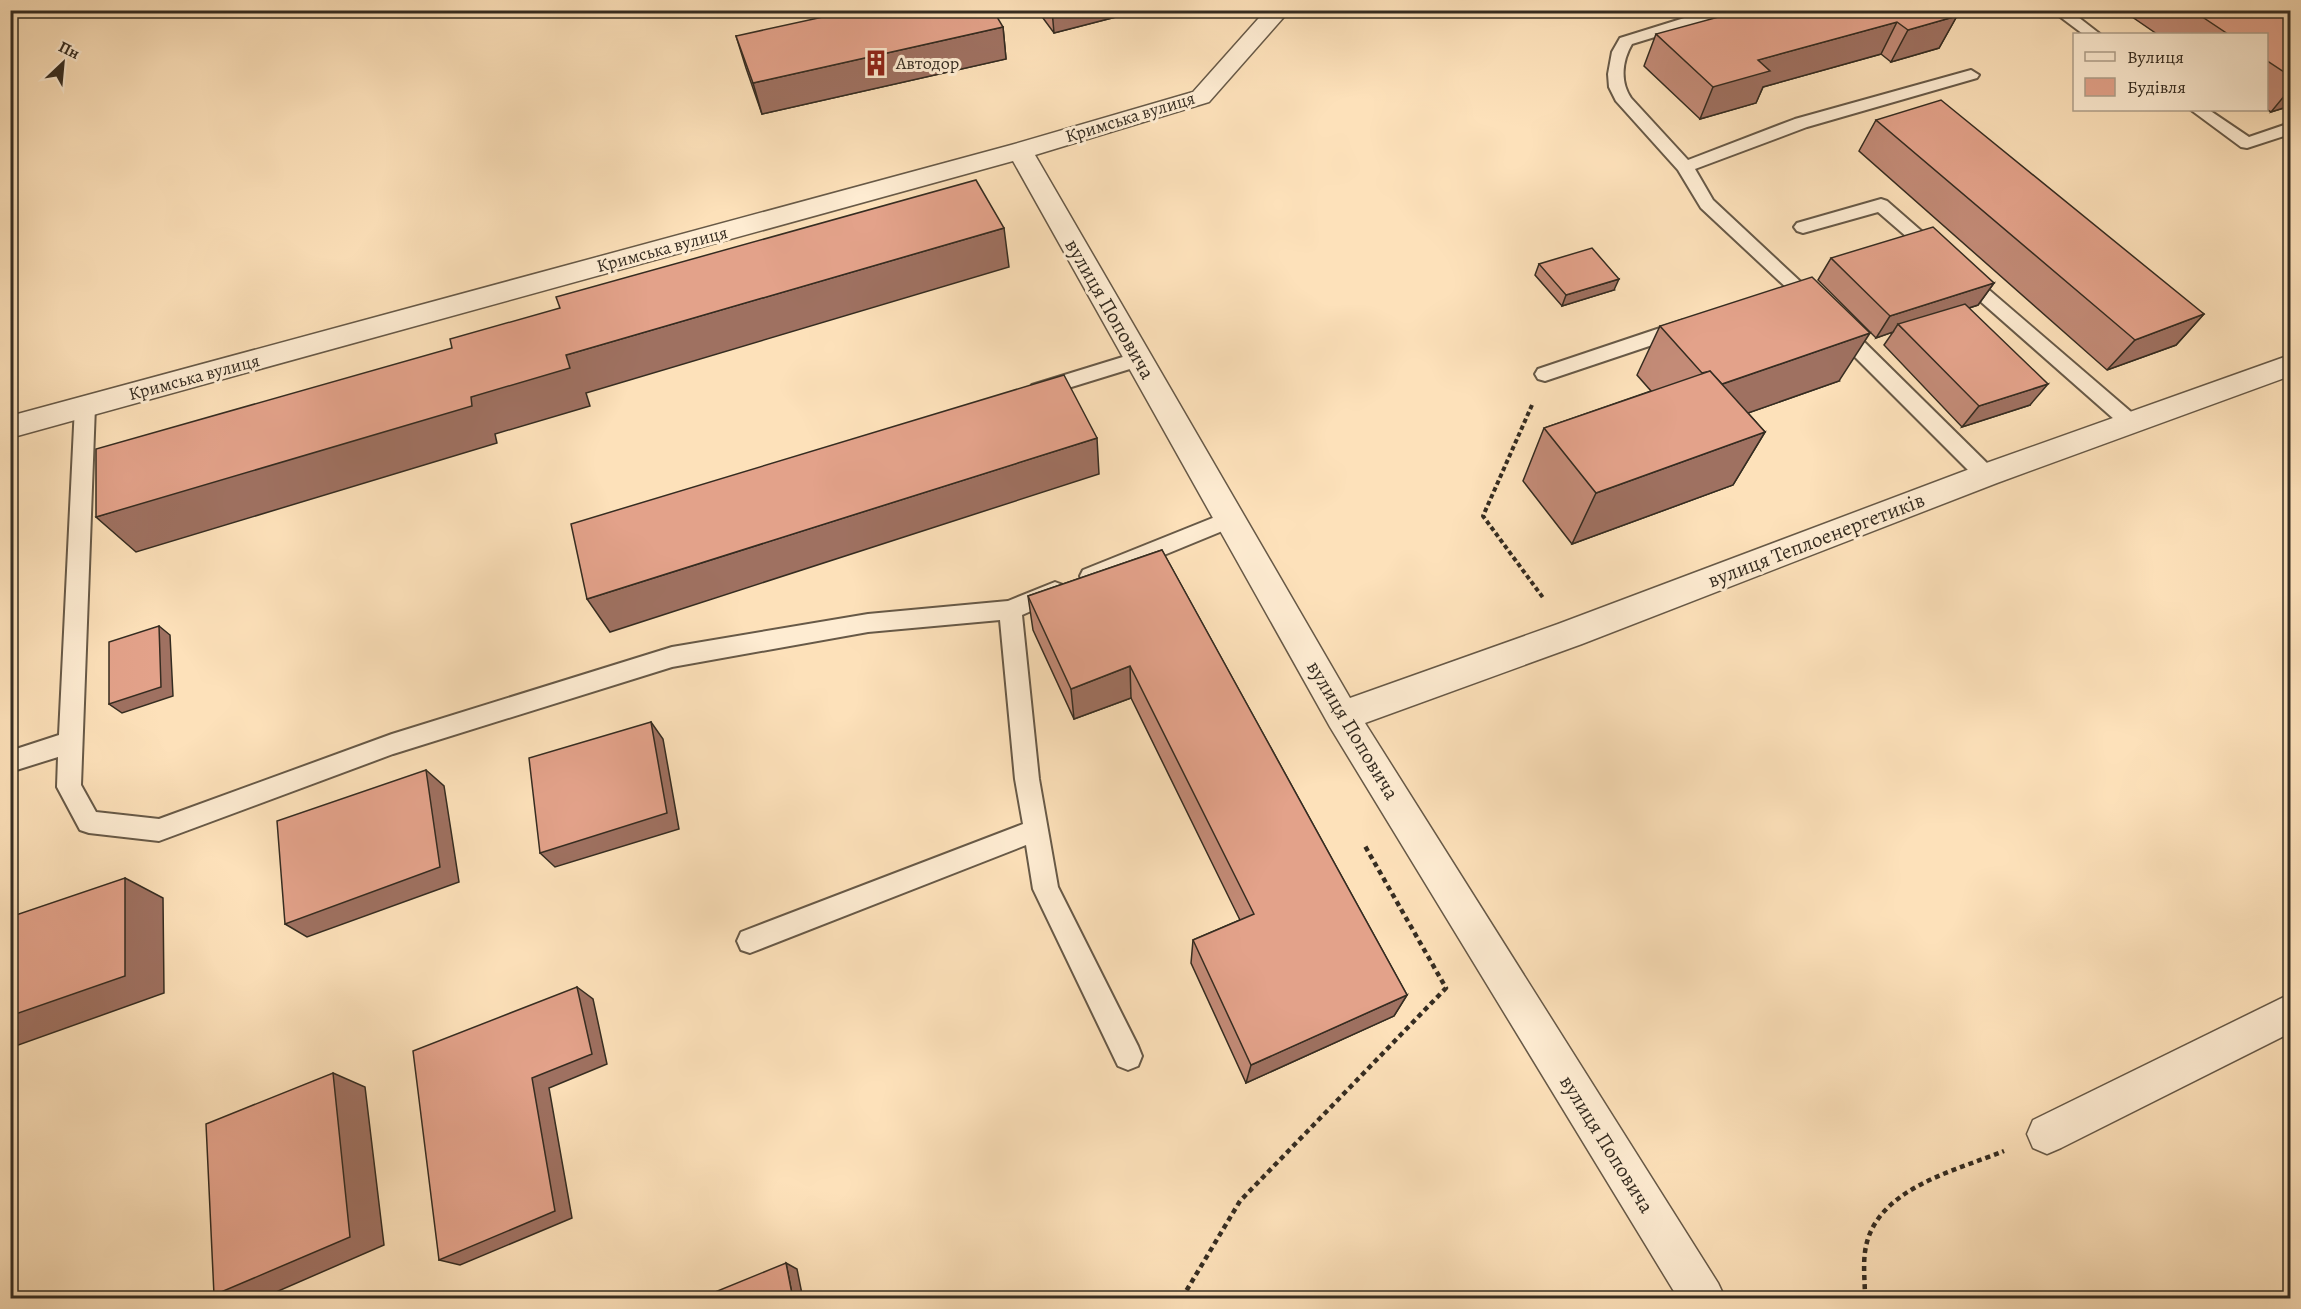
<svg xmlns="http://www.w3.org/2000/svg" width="2301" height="1309" viewBox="0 0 2301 1309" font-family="Alegreya,serif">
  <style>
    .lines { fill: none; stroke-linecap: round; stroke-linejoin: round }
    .service-casing { stroke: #675947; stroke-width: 4 }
    .minor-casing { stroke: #675947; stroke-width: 3 }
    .path-far1 { stroke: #352c21; stroke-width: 4; stroke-dasharray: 4.5 3; stroke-linecap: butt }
    .path { stroke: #352c21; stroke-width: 4.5; stroke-dasharray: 5 4; stroke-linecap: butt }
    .service { fill: #feecd2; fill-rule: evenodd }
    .minor { fill: #feecd2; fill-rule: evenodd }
    .wall { fill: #c38b77; stroke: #352c21; stroke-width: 1.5 }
    .shaded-wall { fill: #9f7161; stroke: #352c21; stroke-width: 1.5 }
    .building { fill: #e3a28a; stroke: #352c21; stroke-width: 1.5 }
    .labels { text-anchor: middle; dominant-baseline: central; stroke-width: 6; stroke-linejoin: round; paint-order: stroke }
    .far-poi-label { font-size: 18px; fill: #352c21; stroke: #feecd2; text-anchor: start }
    .far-street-label { font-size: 18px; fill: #352c21; stroke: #feecd2 }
    .street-label { font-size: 21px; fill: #352c21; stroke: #feecd2 }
  </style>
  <rect width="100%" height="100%" fill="#fde1ba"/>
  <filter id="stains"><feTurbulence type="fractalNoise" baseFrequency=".00333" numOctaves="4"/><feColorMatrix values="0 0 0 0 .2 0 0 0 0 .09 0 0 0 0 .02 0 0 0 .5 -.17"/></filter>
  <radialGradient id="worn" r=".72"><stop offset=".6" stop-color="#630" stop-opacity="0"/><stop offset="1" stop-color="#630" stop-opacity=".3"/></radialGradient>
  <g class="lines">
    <g class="service-casing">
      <g id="service">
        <path d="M1710 10H1735L1733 13 1632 44C1622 61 1620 82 1631 98L1688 160 1795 119 1971 70 1979 75 1977 78 1807 127 1695 169 1713 200 1803 284 1806 288 1803 292 1797 294 1791 292 1701 208 1678 170 1616 101 1609 87 1608 74 1612 52 1620 38Z"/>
        <polygon points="2051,10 2069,10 2100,34 2083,34"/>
        <polygon points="2191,110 2209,110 2249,137 2290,123 2290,134 2247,148 2241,147"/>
        <polygon points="1881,199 1887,201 1942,249 1945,253 1942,257 1930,257 1878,212 1803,233 1797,231 1794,227 1797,223"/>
        <polygon points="1961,269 1967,271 2137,417 2140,422 2137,427 2130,429 2123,427 1955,279 1952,275 1955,271"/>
        <polygon points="1684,320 1691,322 1693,327 1691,332 1545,381 1538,379 1535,374 1538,369"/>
        <polygon points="1838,321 1845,323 1993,469 1996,475 1993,481 1986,483 1979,481 1831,333 1829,328 1831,323"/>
        <polygon points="1139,352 1146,354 1149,359 1146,364 1039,397 1032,395 1029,390 1032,385"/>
        <polygon points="85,399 92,401 95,406 81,785 96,812 159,819 392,734 672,647 868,614 1008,601 1055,582 1063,585 1066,591 1063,597 1022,615 1039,779 1058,887 1138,1046 1142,1056 1138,1066 1128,1070 1118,1066 1033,889 1026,845 750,953 741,950 737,941 741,932 1023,824 1015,779 1000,620 868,632 672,667 393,754 159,841 89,833 80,830 57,787 58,757 10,772 10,751 59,735 75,406 78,401"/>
        <polygon points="1230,511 1237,513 1240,519 1237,525 1091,585 1083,582 1080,576 1083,570"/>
      </g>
    </g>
    <g class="minor-casing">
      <g id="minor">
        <polygon points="1266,10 1290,10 1209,102 1035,155 1350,698 1558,624 1975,467 2290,355 2290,376 1997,483 1582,644 1365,723 1718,1283 1725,1298 1678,1298 1330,727 1013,161 10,438 10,416 1011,145 1193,92"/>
        <polygon points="2290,994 2290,1033 2061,1148 2047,1154 2033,1148 2027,1134 2033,1120"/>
      </g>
    </g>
    <polyline class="path-far1" points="1532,405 1483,516 1544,599"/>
    <g class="path">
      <polyline points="1182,1298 1240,1201 1446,988 1365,846"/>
      <path d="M1865 1298C1865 1283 1863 1266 1865 1252 1873 1189 1955 1171 2004 1151"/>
    </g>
    <use href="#service" class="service"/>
    <use href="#minor" class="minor"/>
  </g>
  <g class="wall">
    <polygon points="1037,10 1143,10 1054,33"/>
    <polygon points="2122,10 2280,10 2290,17 2290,106 2271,112 2266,109 2266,34 2157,34"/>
    <polygon points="1957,16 1939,48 1891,62 1881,54 1763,87 1756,103 1700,119 1644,66 1656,34"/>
    <polygon points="1003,27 1006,59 762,114 746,68 736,36"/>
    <polygon points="1876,120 2204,314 2176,345 2107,370 1859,151"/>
    <polygon points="1831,258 1994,283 1978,305 1969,308 2030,405 1962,427 1884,345 1893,332 1876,338 1818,280"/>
    <polygon points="1539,264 1614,290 1562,306 1535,275"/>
    <polygon points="1660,326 1839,381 1748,413 1765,432 1733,485 1572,544 1523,481 1544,428 1651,391 1637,375"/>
    <polygon points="1162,550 1407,995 1394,1016 1246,1083 1191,963 1193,940 1240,920 1131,698 1074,719 1033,630 1028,596"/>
  </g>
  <g class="shaded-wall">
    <polygon points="1052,10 1143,10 1054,33"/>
    <polygon points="1957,16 1939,48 1891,62 1908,30"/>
    <polygon points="1897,22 1881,54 1763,87 1756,103 1700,119 1713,87 1758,60"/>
    <polygon points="1003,27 1006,59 762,114 753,83"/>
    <polygon points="2290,89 2290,106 2271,112"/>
    <polygon points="1004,228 1009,267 586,393 590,406 495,434 497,443 136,552 96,517 471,397 566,355"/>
    <polygon points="1619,279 1614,290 1562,306 1566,295"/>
    <polygon points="1994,283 1978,305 1903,329 1898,324 1893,332 1876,338 1890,316"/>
    <polygon points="2204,314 2176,345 2107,370 2135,340"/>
    <polygon points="1870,333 1839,381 1688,434 1714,387"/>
    <polygon points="2048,384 2030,405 1962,427 1979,406"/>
    <polygon points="1765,432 1733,485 1572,544 1596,493"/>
    <polygon points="1097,438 1099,474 610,632 587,599"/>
    <polygon points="159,626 170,635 173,696 122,713 109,704"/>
    <polygon points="1130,666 1131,698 1074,719 1071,689"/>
    <polygon points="651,722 663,739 679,829 555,867 540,853"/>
    <polygon points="426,770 444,786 459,882 307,937 285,924"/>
    <polygon points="125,878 163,898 164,993 10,1048 10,1016"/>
    <polygon points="577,987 593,999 607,1064 549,1088 572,1218 460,1265 439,1260"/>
    <polygon points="1407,995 1394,1016 1246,1083 1251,1065"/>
    <polygon points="333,1073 365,1087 384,1245 260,1299 239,1299 214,1295"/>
    <polygon points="786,1263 797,1269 803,1299 793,1299"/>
  </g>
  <g class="building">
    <polygon points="855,10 993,10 1003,27 753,83 736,36"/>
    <polygon points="1744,10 1950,10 1957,16 1908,30 1897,22 1758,60 1770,71 1713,87 1656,34"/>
    <polygon points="2192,10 2280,10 2290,17 2290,76 2266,60 2266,34 2228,34"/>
    <polygon points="1941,100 2204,314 2135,340 1876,120"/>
    <polygon points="976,180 1004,228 566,355 570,368 471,397 472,406 96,517 96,449 452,348 450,339 560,308 556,297"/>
    <polygon points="1933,227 1994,283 1890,316 1831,258"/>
    <polygon points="1592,248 1619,279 1566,295 1539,264"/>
    <polygon points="1812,277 1870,333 1722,384 1710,371 1702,373 1660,326"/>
    <polygon points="1965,304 2048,384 1979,406 1898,324"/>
    <polygon points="1710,371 1765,432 1596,493 1544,428"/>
    <polygon points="1064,375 1097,438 587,599 571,524"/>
    <polygon points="1162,550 1407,995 1251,1065 1193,940 1254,914 1130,666 1071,689 1028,596"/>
    <polygon points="159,626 161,687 109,704 109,642"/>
    <polygon points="651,722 667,813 540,853 529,758"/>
    <polygon points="426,770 440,867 285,924 277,821"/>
    <polygon points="125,878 125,976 10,1016 10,917"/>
    <polygon points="577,987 592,1054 532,1078 555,1211 439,1260 413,1051"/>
    <polygon points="333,1073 350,1237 214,1295 206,1124"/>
    <polygon points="786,1263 793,1299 698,1299"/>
  </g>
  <defs>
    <g id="building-bare" transform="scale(2.07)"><path d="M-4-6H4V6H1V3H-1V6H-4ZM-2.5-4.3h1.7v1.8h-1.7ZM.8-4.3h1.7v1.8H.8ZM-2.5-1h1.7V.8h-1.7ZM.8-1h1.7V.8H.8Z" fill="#8f2418" stroke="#feecd2" stroke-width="2.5" paint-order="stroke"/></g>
  </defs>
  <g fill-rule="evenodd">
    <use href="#building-bare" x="876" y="63"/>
  </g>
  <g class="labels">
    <g class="far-poi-label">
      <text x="896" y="63">Автодор</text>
    </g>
    <g class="far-street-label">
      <text transform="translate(1130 117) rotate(-17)">Кримська вулиця</text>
      <text transform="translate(662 249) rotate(-15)">Кримська вулиця</text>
      <text transform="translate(194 377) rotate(-15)">Кримська вулиця</text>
    </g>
    <g class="street-label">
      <text transform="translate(1110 309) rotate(60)">вулиця Поповича</text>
      <text transform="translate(1816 540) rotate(-21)">вулиця Теплоенергетиків</text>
      <text transform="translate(1353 730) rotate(59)">вулиця Поповича</text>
      <text transform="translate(1607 1144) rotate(58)">вулиця Поповича</text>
    </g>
  </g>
  <rect width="2301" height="1309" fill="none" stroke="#fde1ba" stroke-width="36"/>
  <rect x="12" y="12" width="2277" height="1285" fill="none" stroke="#352c21" stroke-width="3"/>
  <rect x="18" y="18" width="2265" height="1273" fill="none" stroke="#352c21" stroke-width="1.5"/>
  <rect x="2073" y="33" width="195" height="78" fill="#feecd2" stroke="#ae9f8b" stroke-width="1.5"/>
  <rect x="2085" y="52" width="30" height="9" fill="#feecd2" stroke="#ae9f8b" stroke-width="1.5"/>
  <text x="2127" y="63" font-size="18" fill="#352c21">Вулиця</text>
  <rect x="2085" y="78" width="30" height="18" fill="#e3a28a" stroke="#ae9f8b" stroke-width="1.5"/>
  <text x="2127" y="93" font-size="18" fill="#352c21">Будівля</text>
  <g transform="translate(63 63) rotate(26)" stroke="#feecd2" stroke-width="4.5" paint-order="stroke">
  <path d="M0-4.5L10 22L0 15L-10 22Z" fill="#352c21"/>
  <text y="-9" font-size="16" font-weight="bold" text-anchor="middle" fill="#352c21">Пн</text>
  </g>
  <rect width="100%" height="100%" filter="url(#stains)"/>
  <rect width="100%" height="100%" fill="url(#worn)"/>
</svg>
